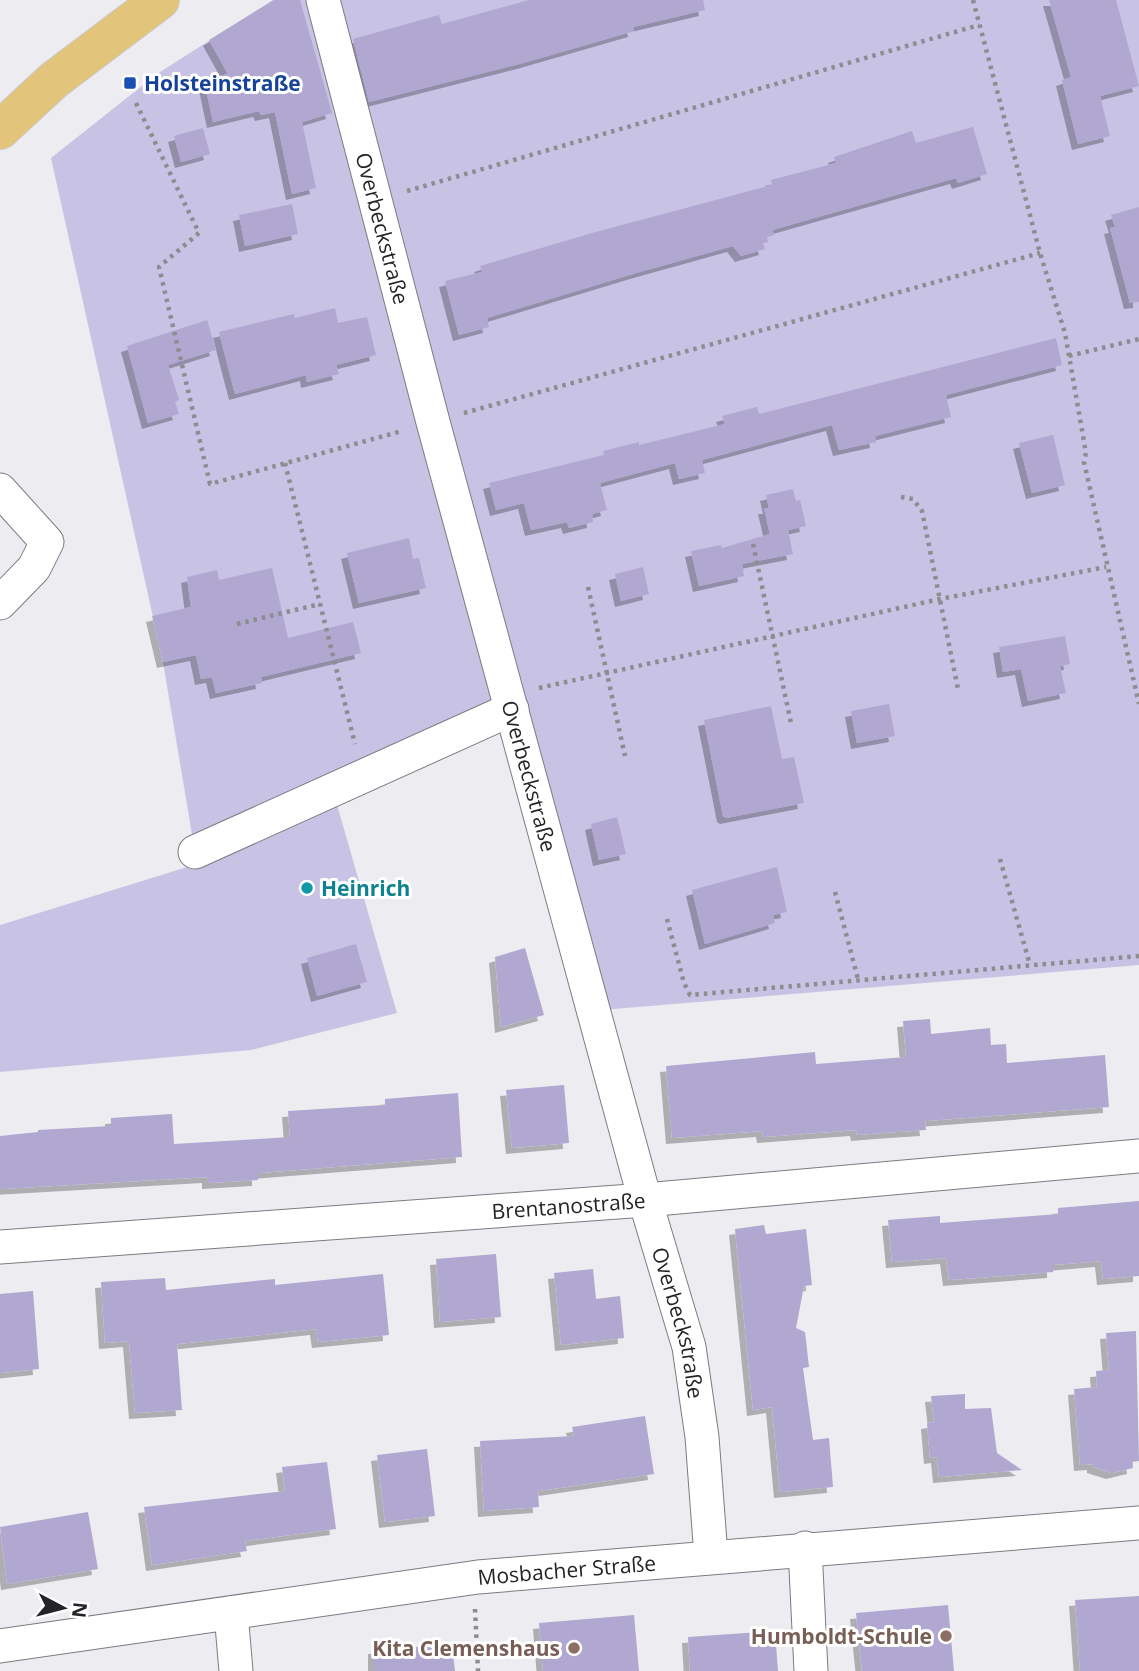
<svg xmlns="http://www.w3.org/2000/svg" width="1139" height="1671" viewBox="0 0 1139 1671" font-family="'Open Sans',sans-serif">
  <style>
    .green { fill: #c8c2e5 }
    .building { fill: #b0a8d1; filter: url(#shadow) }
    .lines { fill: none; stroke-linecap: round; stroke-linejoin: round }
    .minor-casing { stroke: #7c7b80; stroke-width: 35 }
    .major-casing { stroke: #cacacb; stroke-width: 40 }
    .path { stroke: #8d8c90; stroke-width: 4.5; stroke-dasharray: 3.5 5; stroke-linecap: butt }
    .minor { stroke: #fff; stroke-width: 33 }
    .major { stroke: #e2c57a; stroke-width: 38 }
    .transit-dot { fill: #1a4fb4; stroke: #fff; stroke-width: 2.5 }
    .culture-dot { fill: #0f9aa8; stroke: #fff; stroke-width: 2.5 }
    .education-dot { fill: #8d6e63; stroke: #fff; stroke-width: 2.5 }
    .labels { text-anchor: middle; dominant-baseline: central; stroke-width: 6; stroke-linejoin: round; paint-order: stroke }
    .transit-label { font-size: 21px; font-weight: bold; fill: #164399; stroke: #fff; text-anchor: start }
    .street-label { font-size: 21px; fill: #242426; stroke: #fff }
    .culture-label { font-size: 21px; font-weight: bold; fill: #0d838f; stroke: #fff; text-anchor: start }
    .education-label { font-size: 21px; font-weight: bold; fill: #785e54; stroke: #fff; text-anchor: end }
  </style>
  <defs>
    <filter id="shadow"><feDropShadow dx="-6" dy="6" stdDeviation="0" flood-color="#0004"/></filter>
  </defs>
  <rect width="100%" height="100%" fill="#edecf1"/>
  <polygon class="green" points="273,0 1139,0 1139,965 602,1010 522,696 329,777 397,1013 251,1050 0,1072 0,925 197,864 163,662 51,158 157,74"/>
  <g class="building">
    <polygon points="274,0 300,0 332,113 302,122 316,188 292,194 275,112 261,115 259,111 213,122 204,80 228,74 209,40"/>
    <polygon points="529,0 703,0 705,10 633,27 634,31 523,63 369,102 353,39 439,15 442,24"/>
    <polygon points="1049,0 1116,0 1139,86 1100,96 1110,136 1078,144 1062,80 1071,77"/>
    <polygon points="973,127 987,174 958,183 956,178 772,230 774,235 767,237 768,242 763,243 765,249 741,256 733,246 636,273 487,318 489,327 459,335 445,281 482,272 480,266 592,233 772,185 771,180 836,163 834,157 912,131 916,143"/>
    <polygon points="203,128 210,154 181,162 174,136"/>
    <polygon points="292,204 298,234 245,246 239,215"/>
    <polygon points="1139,207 1139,302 1130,303 1110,228 1115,227 1111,215"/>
    <polygon points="335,308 338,323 367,317 376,355 336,365 339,374 307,382 306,375 235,394 219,332 294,314 295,318"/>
    <polygon points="207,320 216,350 168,365 179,400 175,402 179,414 148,423 127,346"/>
    <polygon points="1056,338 1062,365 946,395 951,417 875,436 876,442 839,450 832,425 702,460 705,473 679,479 675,463 600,483 607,510 592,514 593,522 569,528 567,522 531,530 524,503 496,510 489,483 604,455 603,451 639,442 639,445 725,424 722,416 757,407 759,414"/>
    <polygon points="1053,435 1065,485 1032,493 1019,443"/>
    <polygon points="793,489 796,501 800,500 806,526 788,530 793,554 742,564 744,576 699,586 691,551 721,545 722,548 770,534 764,508 769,508 766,495"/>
    <polygon points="409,538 413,559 419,558 426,588 359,603 347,553"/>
    <polygon points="643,567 649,594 621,601 615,574"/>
    <polygon points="272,568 288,638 353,622 361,653 261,677 262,683 216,693 212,677 201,679 196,655 163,662 152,616 191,607 187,577 217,570 219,580"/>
    <polygon points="1065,636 1070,664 1060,666 1066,693 1028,701 1021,669 1003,672 999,647"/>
    <polygon points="889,704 895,736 857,743 851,711"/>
    <polygon points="771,706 782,759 794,757 804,803 726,818 723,816 704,720"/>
    <polygon points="617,817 626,854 599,860 591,824"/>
    <polygon points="777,867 787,912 773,915 775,923 705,944 692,890"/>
    <polygon points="356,944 367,982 317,996 307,958"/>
    <polygon points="525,948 544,1015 501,1027 495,957"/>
    <polygon points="930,1019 931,1034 990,1028 991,1045 1006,1044 1007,1063 1105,1055 1109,1107 925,1121 926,1130 881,1133 857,1135 856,1130 763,1137 762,1131 672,1138 666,1066 815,1052 816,1064 906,1057 903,1021"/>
    <polygon points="564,1085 569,1143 512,1148 506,1090"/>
    <polygon points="458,1093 462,1157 258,1173 258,1180 208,1183 208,1177 0,1189 0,1136 38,1132 38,1130 111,1126 111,1118 172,1114 174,1144 290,1137 288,1111 385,1105 385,1099"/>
    <polygon points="1139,1201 1139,1276 1103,1279 1101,1261 1053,1265 1053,1272 949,1280 946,1258 892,1262 888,1220 940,1216 940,1223 1058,1214 1058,1208"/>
    <polygon points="764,1225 766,1234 806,1229 812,1285 804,1286 796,1328 805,1332 809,1367 803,1368 813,1440 829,1438 833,1487 780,1492 772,1407 753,1410 735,1229"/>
    <polygon points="496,1254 501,1317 440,1322 436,1259"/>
    <polygon points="593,1269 596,1299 620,1296 624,1338 561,1345 554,1273"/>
    <polygon points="383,1274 389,1335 318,1342 316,1329 177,1344 182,1410 135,1413 129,1341 105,1343 101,1282 165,1278 166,1290 275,1279 275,1285"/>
    <polygon points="33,1291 39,1369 0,1373 0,1294"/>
    <polygon points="1136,1331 1139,1461 1132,1462 1133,1468 1112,1473 1093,1467 1093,1464 1080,1465 1074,1389 1097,1387 1096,1371 1109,1370 1106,1333"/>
    <polygon points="965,1394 965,1409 991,1408 997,1453 1022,1470 939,1477 937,1457 930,1458 927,1423 934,1422 931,1396"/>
    <polygon points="645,1416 654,1474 538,1491 539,1507 484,1511 480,1441 574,1436 572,1427"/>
    <polygon points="427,1449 435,1516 385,1522 377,1455"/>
    <polygon points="327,1462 336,1529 245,1541 247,1551 152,1565 144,1507 285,1491 282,1467"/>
    <polygon points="88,1512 98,1569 7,1584 0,1527"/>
    <polygon points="1139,1596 1139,1671 1080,1671 1075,1600"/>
    <polygon points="948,1605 954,1671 862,1671 856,1613"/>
    <polygon points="634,1615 639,1671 543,1671 539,1623"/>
    <polygon points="775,1631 778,1671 690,1671 688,1637"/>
    <polygon points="452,1646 455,1671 374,1671 374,1648"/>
  </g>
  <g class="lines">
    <g class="minor-casing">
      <g id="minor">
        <path id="s1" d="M323 0 433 422 645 1200 689 1347 702 1437 711 1556"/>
        <polyline points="0,490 47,542 34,568 0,603"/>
        <polyline points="195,852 512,709"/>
        <path id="s2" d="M0 1247 645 1200 1139 1156"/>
        <polyline points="805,1548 811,1671"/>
        <polyline points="231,1613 236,1671"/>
        <path id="s3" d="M0 1646 478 1577 1139 1523"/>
      </g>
    </g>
    <g class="major-casing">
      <polyline id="major" points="0,130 54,80 160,0"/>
    </g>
    <g class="path">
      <polyline points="973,0 1040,253 1065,333 1086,453 1084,462 1139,704"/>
      <polyline points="136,103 199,233 159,267 210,484 402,431"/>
      <polyline points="407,191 979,25"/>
      <polyline points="1069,356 1139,339"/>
      <polyline points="464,413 1040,253"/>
      <polyline points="285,463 355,744"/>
      <polyline points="901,497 913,499 922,511 958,689"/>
      <polyline points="753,544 791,723"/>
      <polyline points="588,587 625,756"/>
      <polyline points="237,624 320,604"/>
      <polyline points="539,688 940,599 1106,567"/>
      <polyline points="1000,859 1030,965"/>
      <polyline points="835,892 858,979"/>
      <polyline points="667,919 684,983 690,995 1139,956"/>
      <polyline points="475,1609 478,1671"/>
    </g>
    <use href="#minor" class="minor"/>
    <use href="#major" class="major"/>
  </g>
  <rect class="transit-dot" x="123" y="76" width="14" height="14" rx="3.5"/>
  <circle class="culture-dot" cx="307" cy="888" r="7"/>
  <g class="education-dot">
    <circle cx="946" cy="1636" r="7"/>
    <circle cx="574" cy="1648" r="7"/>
  </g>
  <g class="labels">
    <g class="transit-label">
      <text x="144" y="83">Holsteinstraße</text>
    </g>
    <g class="street-label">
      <text stroke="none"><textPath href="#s1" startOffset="236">Overbeckstraße</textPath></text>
      <text stroke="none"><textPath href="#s1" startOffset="803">Overbeckstraße</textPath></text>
      <text stroke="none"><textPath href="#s2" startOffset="570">Brentanostraße</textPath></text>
      <text stroke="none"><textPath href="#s1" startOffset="1370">Overbeckstraße</textPath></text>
      <text stroke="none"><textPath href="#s3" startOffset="572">Mosbacher Straße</textPath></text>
    </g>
    <g class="culture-label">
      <text x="321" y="888">Heinrich</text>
    </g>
    <g class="education-label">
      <text x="932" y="1636">Humboldt-Schule</text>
      <text x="560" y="1648">Kita Clemenshaus</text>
    </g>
  </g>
  <g transform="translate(63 1608) rotate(97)" stroke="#ffffff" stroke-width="5" paint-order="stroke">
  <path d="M0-5L12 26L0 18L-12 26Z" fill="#242426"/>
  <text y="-10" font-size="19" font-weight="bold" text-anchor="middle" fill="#242426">N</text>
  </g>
</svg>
